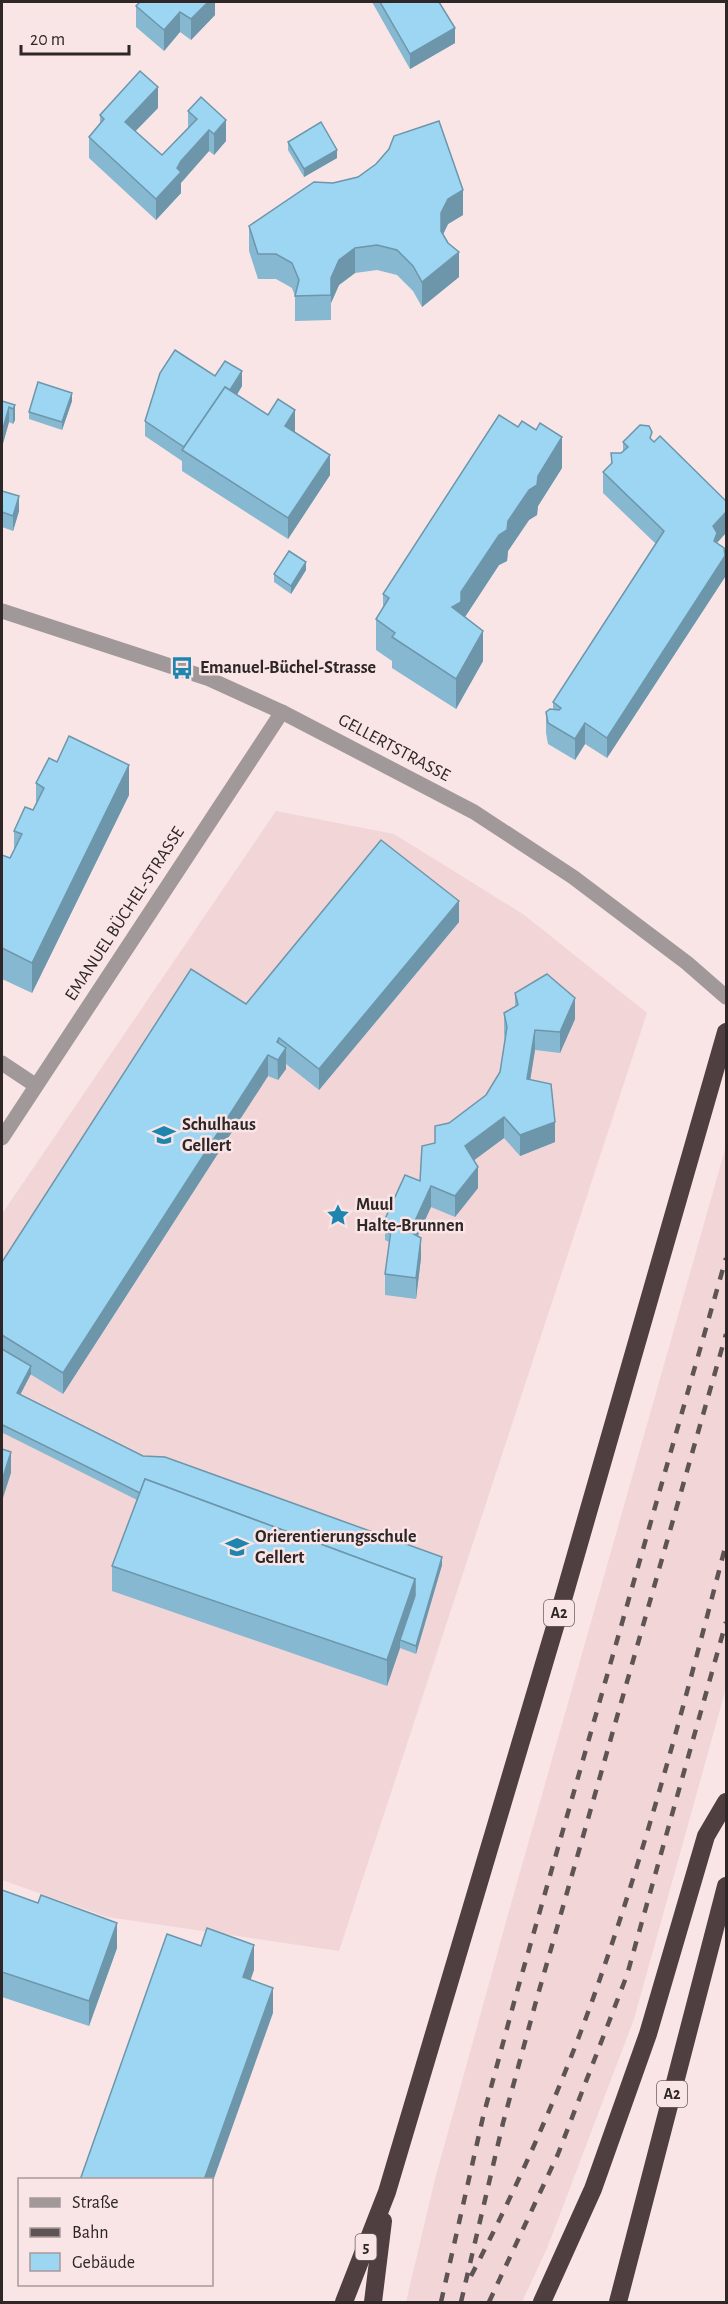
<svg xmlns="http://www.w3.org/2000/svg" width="728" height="2304" viewBox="0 0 728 2304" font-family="'Alegreya Sans',sans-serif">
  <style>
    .built { fill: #f2d5d7 }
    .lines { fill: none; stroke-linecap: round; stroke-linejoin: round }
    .minor { stroke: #a19999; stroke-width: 15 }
    .highway { stroke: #4f3f40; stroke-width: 18 }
    .rail { stroke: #5f5455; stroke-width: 4.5; stroke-dasharray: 10 10; stroke-linecap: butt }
    .wall { fill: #86b8d1 }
    .shaded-wall { fill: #6d96aa }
    .building { fill: #9cd6f3; stroke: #6d96aa; stroke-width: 1.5 }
    .labels { text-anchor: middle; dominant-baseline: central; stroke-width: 5; stroke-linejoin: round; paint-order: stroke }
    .shield { fill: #f9e5e6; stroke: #6b5f60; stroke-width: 1.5 }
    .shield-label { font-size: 16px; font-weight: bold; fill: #2e2627 }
    .poi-label { font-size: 18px; font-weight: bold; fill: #2e2627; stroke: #f9e5e6; text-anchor: start }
    .street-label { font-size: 18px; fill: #2e2627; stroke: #f9e5e6 }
  </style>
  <rect width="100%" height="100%" fill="#f9e5e6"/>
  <g class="built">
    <polygon points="276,811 394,834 523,914 647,1013 339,1951 107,1917 2,1880 2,1214"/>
    <polygon points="726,1146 726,1688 634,2019 548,2246 522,2302 406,2302 435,2179 509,1911"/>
  </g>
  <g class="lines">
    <g class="minor">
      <polyline points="2,611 207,678 282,712 474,812 573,877 687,963 726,997"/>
      <polyline points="2,1063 35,1085"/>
      <polyline points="2,1138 282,712"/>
    </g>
    <g class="highway">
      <polyline points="344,2302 387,2192 560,1610 726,1032"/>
      <polyline points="373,2302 383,2221"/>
      <polyline points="542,2302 593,2189 648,2034 706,1836 726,1802"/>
      <polyline points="618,2302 726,1886"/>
    </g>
    <g class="rail">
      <path d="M471 2276C523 2176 568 2073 604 1967 652 1828 689 1686 726 1544"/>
      <polyline points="441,2302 483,2117 516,1995 726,1258"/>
      <polyline points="461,2302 503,2123 535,2005 726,1334"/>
      <polyline points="489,2302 558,2154 627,1975 726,1622"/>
    </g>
  </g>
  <g class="wall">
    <polygon points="215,2 215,15 191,40 180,32 164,51 136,27 136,6"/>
    <polygon points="372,2 439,2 455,43 410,69"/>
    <polygon points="158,108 135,131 162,155 188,128 188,111 226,141 214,155 209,151 181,182 181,193 156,220 89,158 89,137 100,123 100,115"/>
    <polygon points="288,142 337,158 304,177 288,150"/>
    <polygon points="463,215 448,224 443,235 459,277 422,307 413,291 397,275 377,270 355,273 339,285 331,303 331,320 295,321 295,296 292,288 276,279 258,279 249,251 249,226"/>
    <polygon points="215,376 242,386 237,395 268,415 295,431 295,432 330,475 288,539 182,471 182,461 145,436 145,421"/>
    <polygon points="2,401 15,405 15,420 13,424 9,422 2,447"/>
    <polygon points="72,401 62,430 29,419 29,412"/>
    <polygon points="652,440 717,543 725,577 607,758 585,744 575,760 548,744 546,733 546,712 553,709 553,702 656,544 603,493 603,472 611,465 611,453 621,453 623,452 623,442"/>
    <polygon points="562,468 538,506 537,515 529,520 508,551 507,561 499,565 465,617 483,661 456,709 392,668 392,661 376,650 376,619 383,608 383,594"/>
    <polygon points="2,491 19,511 13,531 2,527"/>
    <polygon points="306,570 291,594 274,582 274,574"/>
    <polygon points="57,762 129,795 32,993 2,979 2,855 10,858 14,851 14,831 33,810 36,804 36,783"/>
    <polygon points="459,922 319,1090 286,1064 286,1069 278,1080 268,1076 63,1394 30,1374 20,1394 143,1456 442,1565 416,1654 400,1648 387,1686 112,1591 112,1566 137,1500 3,1433 2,1436 2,1262 246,1004"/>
    <polygon points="515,993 575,1019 560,1053 535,1050 530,1080 555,1142 520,1156 504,1138 474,1160 478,1188 455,1217 431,1207 418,1236 421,1258 416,1299 385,1295 385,1274 389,1242 385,1240 385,1219 420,1181 435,1143 486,1095 500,1072 505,1040 504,1034 504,1013 515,1007"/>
    <polygon points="2,1890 117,1948 89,2026 2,1997"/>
  </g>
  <g class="shaded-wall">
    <polygon points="208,2 215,2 215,15 191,40 191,19"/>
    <polygon points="180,12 180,32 164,51 164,30"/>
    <polygon points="455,28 455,43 410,69 410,54"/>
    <polygon points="158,87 158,108 125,142 125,122"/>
    <polygon points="226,120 226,141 214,155 214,134"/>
    <polygon points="209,130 209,151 181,183 181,193 156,220 156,199 181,161"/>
    <polygon points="337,150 337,158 304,177 304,169"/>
    <polygon points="463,190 463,215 448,224 441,238 441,213 448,199"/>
    <polygon points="355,248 355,273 339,285 331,303 331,278 339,260"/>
    <polygon points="459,252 459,277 422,307 422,282"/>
    <polygon points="242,371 242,386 228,409 228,394"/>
    <polygon points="72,393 72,401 62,430 62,422"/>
    <polygon points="15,405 15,420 13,424 13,409"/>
    <polygon points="9,407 9,422 2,447 2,432"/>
    <polygon points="295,410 295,431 285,447 285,426"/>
    <polygon points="562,437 562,468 538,506 537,515 529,520 508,551 507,561 499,565 461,623 452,607"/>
    <polygon points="330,455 330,475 288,539 288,518"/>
    <polygon points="19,496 19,511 13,531 13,516"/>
    <polygon points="726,512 726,533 717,543 714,562 713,526"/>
    <polygon points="725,556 725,577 607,758 607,738"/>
    <polygon points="306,562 306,570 291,594 291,586"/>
    <polygon points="483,631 483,661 456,709 456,679"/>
    <polygon points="585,723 585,744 575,760 575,739"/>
    <polygon points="129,765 129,795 32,993 32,963"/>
    <polygon points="459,901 459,922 319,1090 319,1069"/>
    <polygon points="575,998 575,1019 560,1053 560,1032"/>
    <polygon points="535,1030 535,1050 527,1100 527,1079"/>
    <polygon points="279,1038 279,1058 286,1048 286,1069 278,1080 277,1042"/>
    <polygon points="268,1055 268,1076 63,1394 63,1373"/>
    <polygon points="504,1117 504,1138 465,1167 465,1146"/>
    <polygon points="555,1122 555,1142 520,1156 520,1135"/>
    <polygon points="478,1167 478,1188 455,1217 455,1196"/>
    <polygon points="431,1186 431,1207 410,1252 410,1232"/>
    <polygon points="421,1238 421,1258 416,1299 416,1278"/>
    <polygon points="31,1366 31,1374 17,1401 17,1393"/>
    <polygon points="11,1452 11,1473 2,1501 2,1480"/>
    <polygon points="442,1557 442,1565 416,1654 416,1646"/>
    <polygon points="415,1579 415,1604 400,1640 400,1648 387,1686 387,1660"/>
    <polygon points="117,1923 117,1948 89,2026 89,2001"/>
    <polygon points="254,1945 254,1970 243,2002 243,1977"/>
    <polygon points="273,1988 273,2013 212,2184 212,2180 204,2180"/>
  </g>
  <g class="building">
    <polygon points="140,2 208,2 191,19 180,12 164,30 136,6"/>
    <polygon points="380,2 439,2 455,28 410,54"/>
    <polygon points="140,71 158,87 125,122 162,155 197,119 188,111 201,97 226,120 214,134 209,130 181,161 177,168 181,172 156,199 89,137 104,119 100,115"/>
    <polygon points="439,121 463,190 448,199 441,213 441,231 448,243 459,252 422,282 413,266 397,250 377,245 355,248 339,260 331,278 331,295 295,296 299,280 292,263 276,254 258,254 249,226 314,182 333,183 358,177 376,164 389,149 394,136"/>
    <polygon points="321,122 337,150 304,169 288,142"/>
    <polygon points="175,350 215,376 225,361 242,371 230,390 225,387 184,447 145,421 160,373"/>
    <polygon points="38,382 72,393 62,422 29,412"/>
    <polygon points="225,387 268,415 278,399 295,410 285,426 330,455 288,518 182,450"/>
    <polygon points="2,401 15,405 13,409 9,407 2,432"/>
    <polygon points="499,415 518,427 522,421 536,430 540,423 562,437 538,476 537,485 529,490 508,521 507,530 499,535 461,592 461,602 452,607 483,631 456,679 392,637 395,633 376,619 389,598 383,594"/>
    <polygon points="640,425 649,426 652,432 650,438 654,442 660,436 726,501 726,512 713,526 717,533 714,541 724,548 725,556 607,738 585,723 575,739 548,723 546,712 550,709 559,710 561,708 553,702 664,531 603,472 612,463 611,453 621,453 628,447 623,442"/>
    <polygon points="2,491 19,496 13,516 2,512"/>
    <polygon points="289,551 306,562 291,586 274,574"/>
    <polygon points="69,736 129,765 32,963 2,948 2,855 10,858 22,834 14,831 25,807 33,810 44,788 36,783 49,758 57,762"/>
    <polygon points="381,840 459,901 319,1069 279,1038 277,1042 286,1048 278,1060 268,1055 63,1373 2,1335 2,1262 191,969 246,1004"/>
    <polygon points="547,974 575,998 560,1032 535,1030 527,1079 551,1084 555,1122 520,1135 504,1117 465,1146 478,1167 455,1196 431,1186 410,1232 421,1238 416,1278 385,1274 392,1223 385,1219 405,1175 420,1181 422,1146 435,1143 435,1126 449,1123 486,1095 500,1072 507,1027 504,1013 518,1005 515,993"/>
    <polygon points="2,1349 31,1366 17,1393 143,1456 165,1457 442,1557 416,1646 400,1640 415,1596 415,1579 145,1479 140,1493 3,1425 2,1428"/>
    <polygon points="2,1449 11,1452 2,1480"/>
    <polygon points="145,1479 415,1579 387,1660 112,1566"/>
    <polygon points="2,1890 38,1903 41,1895 117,1923 89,2001 2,1972"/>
    <polygon points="207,1928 254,1945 243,1977 273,1988 204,2180 80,2180 167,1934 201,1946"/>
  </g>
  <defs>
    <g id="bus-bare" transform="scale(1.8)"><path d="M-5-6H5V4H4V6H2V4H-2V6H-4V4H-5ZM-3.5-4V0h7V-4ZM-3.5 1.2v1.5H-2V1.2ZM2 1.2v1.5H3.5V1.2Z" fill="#1e85ae" stroke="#f9e5e6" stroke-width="2.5" paint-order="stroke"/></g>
    <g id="school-bare" transform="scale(1.8)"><path d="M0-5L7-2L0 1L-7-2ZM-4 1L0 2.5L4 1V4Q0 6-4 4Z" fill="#1e85ae" stroke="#f9e5e6" stroke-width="2.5" paint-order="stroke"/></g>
    <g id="sight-bare" transform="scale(1.8)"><path d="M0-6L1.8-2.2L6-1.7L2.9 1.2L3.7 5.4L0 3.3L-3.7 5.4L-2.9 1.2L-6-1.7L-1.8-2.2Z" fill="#1e85ae" stroke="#f9e5e6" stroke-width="2.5" paint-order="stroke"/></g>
  </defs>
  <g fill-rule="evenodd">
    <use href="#bus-bare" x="182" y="668"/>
    <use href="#school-bare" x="164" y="1135"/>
    <use href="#sight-bare" x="338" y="1215"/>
    <use href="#school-bare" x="237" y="1547"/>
  </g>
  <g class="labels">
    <g class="shield">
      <rect x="544" y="1600" width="30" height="26" rx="4.5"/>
      <rect x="657" y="2081" width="30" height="26" rx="4.5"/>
      <rect x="355.5" y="2234" width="21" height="26" rx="4.5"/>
    </g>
    <g class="shield-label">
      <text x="559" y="1613">A2</text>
      <text x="672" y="2094">A2</text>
      <text x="366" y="2247">5</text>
    </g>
    <g class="poi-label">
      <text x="200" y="668">Emanuel-Büchel-Strasse</text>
      <text x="182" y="1125">Schulhaus<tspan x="182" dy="21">Gellert</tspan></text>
      <text x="356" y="1205">Muul<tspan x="356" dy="21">Halte-Brunnen</tspan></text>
      <text x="255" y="1537">Orierentierungsschule<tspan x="255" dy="21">Gellert</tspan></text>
    </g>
    <g class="street-label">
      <text transform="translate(394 748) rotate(28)">GELLERTSTRASSE</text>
      <text transform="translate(125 914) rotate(-57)">EMANUEL BÜCHEL-STRASSE</text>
    </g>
  </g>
  <rect width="728" height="2304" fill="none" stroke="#2e2627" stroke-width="6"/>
  <rect x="18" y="2178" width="195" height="108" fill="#f9e5e6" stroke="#a8999a" stroke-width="1.5"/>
  <rect x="30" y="2198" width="30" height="9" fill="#a19999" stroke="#a8999a" stroke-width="1.5"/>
  <text x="72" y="2208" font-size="18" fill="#2e2627">Straße</text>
  <rect x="30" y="2228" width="30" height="9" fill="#5f5455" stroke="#a8999a" stroke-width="1.5"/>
  <text x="72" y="2238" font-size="18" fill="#2e2627">Bahn</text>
  <rect x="30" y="2253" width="30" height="18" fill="#9cd6f3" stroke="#a8999a" stroke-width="1.5"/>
  <text x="72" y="2268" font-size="18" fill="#2e2627">Gebäude</text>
  <path d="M21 45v9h108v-9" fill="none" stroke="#2e2627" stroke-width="3"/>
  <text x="30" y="45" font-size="18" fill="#2e2627" stroke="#f9e5e6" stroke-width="4.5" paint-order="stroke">20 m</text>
</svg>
